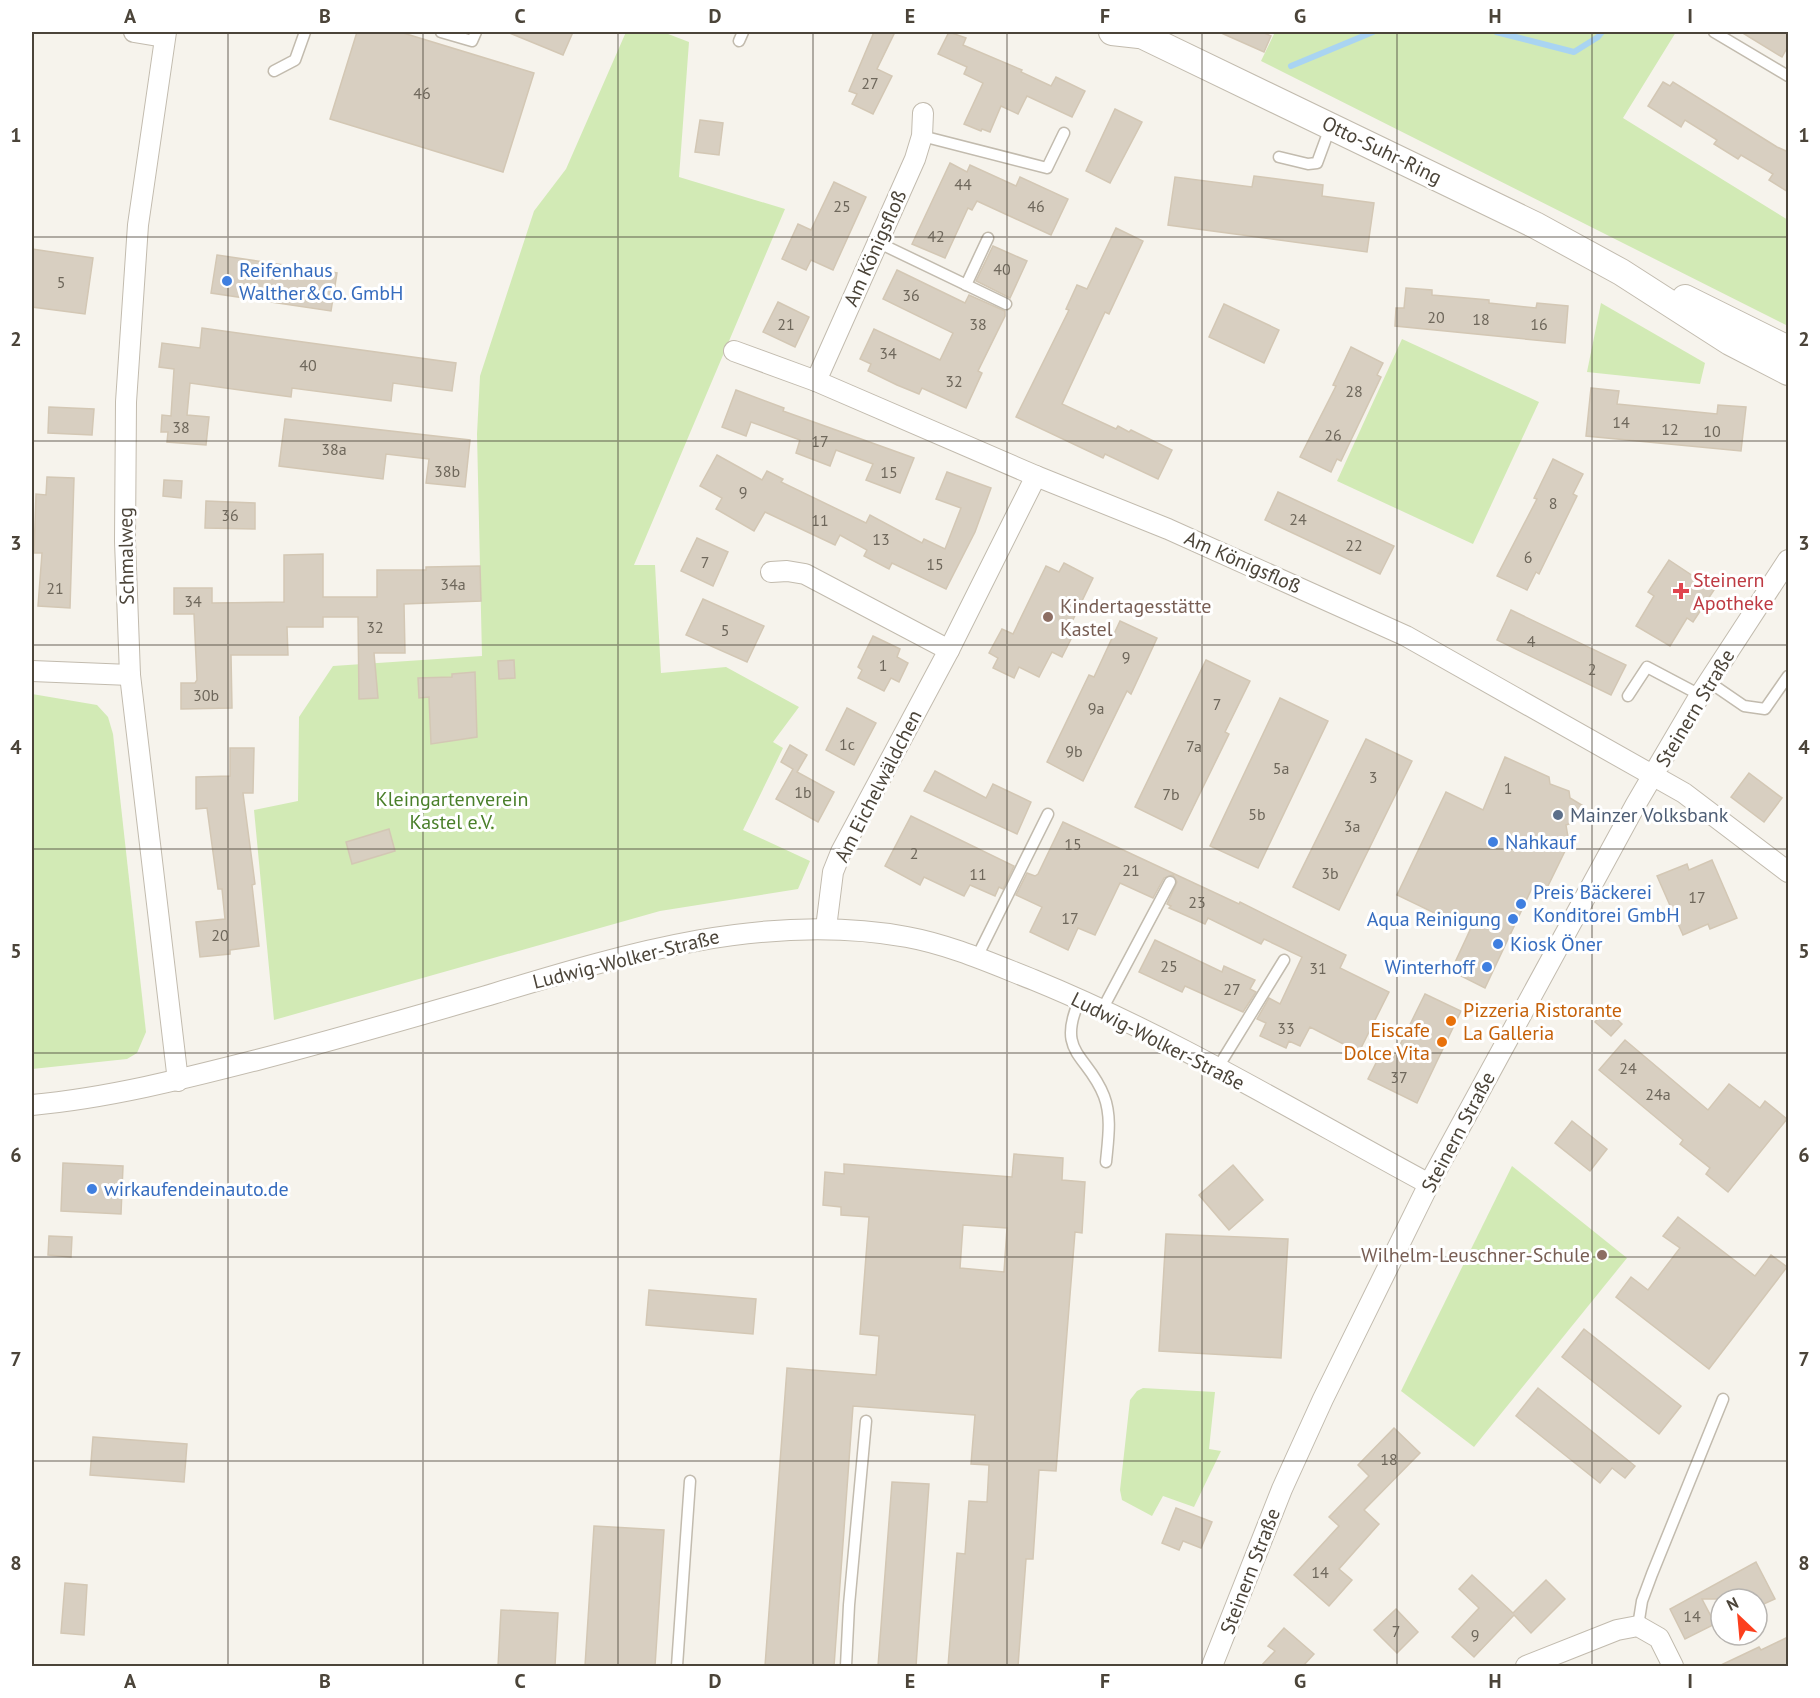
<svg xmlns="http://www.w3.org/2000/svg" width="1820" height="1698" viewBox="0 0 1820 1698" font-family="'PT Sans',sans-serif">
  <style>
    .green { fill: #d2eab5 }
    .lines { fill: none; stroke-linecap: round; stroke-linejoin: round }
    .stream { stroke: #a9d4f2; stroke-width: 6 }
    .building { fill: #d8cfc1; stroke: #d3c7b4; stroke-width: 1.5; fill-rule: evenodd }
    .service-casing { stroke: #c2bbae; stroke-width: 13 }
    .minor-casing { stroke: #c2bbae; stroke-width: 22 }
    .tertiary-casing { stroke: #c2bbae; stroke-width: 28 }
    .service { stroke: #fff; stroke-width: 10 }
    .minor { stroke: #fff; stroke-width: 20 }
    .tertiary { stroke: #fff; stroke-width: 26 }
    .grid { fill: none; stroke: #4b4439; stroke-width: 1.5; stroke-opacity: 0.55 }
    .shop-dot { fill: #3f7fe0; stroke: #fff; stroke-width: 2 }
    .health-dot { fill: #e0444e; stroke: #fff; stroke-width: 2 }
    .education-dot { fill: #8d6e63; stroke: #fff; stroke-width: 2 }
    .service-dot { fill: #5c6f8a; stroke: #fff; stroke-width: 2 }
    .food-dot { fill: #e8710a; stroke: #fff; stroke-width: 2 }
    .labels { text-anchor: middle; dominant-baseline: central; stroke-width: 6; stroke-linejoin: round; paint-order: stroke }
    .number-label { font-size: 16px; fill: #6e675b }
    .street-label { font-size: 20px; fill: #4b4439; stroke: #fff }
    .shop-label { font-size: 20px; fill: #366cbe; stroke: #fff; text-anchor: start }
    .health-label { font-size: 20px; fill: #be3a42; stroke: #fff; text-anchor: start }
    .education-label { font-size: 20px; fill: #785e54; stroke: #fff; text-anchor: start }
    .park-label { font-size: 20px; fill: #4a7f2a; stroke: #fff }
    .service-label { font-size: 20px; fill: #4e5e75; stroke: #fff; text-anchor: start }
    .food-label { font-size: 20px; fill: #c56008; stroke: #fff; text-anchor: start }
    .neatline { fill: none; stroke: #4b4439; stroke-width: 2 }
    .grid-label { font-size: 20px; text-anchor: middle; font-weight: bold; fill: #4b4439 }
  </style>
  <rect width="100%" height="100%" fill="#f6f3ec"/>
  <g class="green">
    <polygon points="626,32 663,32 689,42 679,177 785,209 634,565 655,565 661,673 726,667 799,707 773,742 783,748 743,830 810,861 798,889 660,911 274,1020 254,810 298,801 299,717 333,666 482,656 477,434 480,376 534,211 566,169"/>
    <polygon points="1275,32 1676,32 1623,118 1788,220 1788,326 1261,61"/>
    <polygon points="1601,303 1705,363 1700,384 1587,372"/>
    <polygon points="1402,339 1539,402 1473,544 1337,481"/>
    <polygon points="32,694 97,705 108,717 113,734 146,1032 137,1053 127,1059 32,1069"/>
    <polygon points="1512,1166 1627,1258 1474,1447 1401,1391"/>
    <polygon points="1143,1388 1215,1392 1209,1449 1221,1451 1194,1507 1163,1496 1152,1516 1122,1500 1120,1490 1130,1400 1137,1391"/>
  </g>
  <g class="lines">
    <g class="stream">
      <polyline points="1496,32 1574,52 1598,37 1602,32"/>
      <polyline points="1291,66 1373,32"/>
    </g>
  </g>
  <g class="building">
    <polygon points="357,32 400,32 534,73 503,172 330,119"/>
    <polygon points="507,32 573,32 563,55"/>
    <polygon points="874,32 895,32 877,69 892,76 873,114 852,104 857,94 849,91"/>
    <polygon points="949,32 966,38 963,45 1022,70 1021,72 1051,86 1056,77 1085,91 1072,117 1027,96 1018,114 1001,106 990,132 982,129 981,131 964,124 983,83 964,74 967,67 938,54"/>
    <polygon points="1219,32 1262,32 1271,36 1264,52"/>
    <polygon points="1741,32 1788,32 1788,46 1782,57"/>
    <polygon points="1663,82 1670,86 1673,82 1777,147 1786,151 1788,147 1788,192 1769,180 1773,174 1741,155 1738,159 1714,144 1717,140 1685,120 1681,127 1648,106"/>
    <polygon points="1115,109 1142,122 1110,183 1086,171"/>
    <polygon points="700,120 723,123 719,155 695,152"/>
    <polygon points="950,163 967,172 970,165 1016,186 1020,177 1068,199 1051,235 977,201 972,210 968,208 945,258 912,244"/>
    <polygon points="1254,176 1323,185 1322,196 1374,203 1367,252 1168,225 1175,177 1252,187"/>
    <polygon points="834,182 866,197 833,270 811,260 806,270 782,259 798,224 811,230"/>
    <polygon points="1116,228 1143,241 1109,314 1105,312 1062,404 1116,429 1118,426 1129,432 1131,430 1172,450 1158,479 1105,454 1103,458 1016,417 1069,310 1066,309 1077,285 1087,289"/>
    <polygon points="993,246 1027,261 1010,298 976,281"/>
    <polygon points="32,249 93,258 85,314 32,307"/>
    <polygon points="217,255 337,273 331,311 211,293"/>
    <polygon points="897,270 965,303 969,295 1005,311 1005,316 978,371 982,373 966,408 922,388 919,394 897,385 868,371 871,364 860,359 874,329 940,360 953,333 883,299"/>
    <polygon points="1406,288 1432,290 1432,295 1489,300 1489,303 1536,308 1537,303 1568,306 1565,343 1395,326 1396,308 1404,308"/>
    <polygon points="778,302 809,317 795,347 763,332"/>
    <polygon points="1224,304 1279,330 1264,363 1209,337"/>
    <polygon points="202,328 456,363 452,391 393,383 391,401 292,388 291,397 190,383 187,415 209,417 206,445 167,442 168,432 161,432 162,415 171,416 174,369 159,367 162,343 200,348"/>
    <polygon points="1351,347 1383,363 1377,375 1381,377 1341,461 1337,459 1331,472 1300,457 1336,386 1333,385"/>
    <polygon points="1591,388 1619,391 1617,404 1717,414 1718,405 1746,407 1741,451 1586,436"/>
    <polygon points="736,390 784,408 783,411 914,458 900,493 866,480 873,464 836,450 830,466 796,453 800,440 751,422 746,436 722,427"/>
    <polygon points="49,407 94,409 92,435 48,433"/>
    <polygon points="285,419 470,440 465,487 426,483 429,459 386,454 383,479 279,466"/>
    <polygon points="717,455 762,480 767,471 783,479 781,482 866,523 870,515 922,543 924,539 945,549 961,508 936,499 947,472 991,488 975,532 946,589 892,563 889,569 864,556 867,550 840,535 835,545 765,512 754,531 716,509 722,498 700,486"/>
    <polygon points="1553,459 1583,474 1573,494 1577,496 1539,574 1536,572 1527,590 1497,576 1537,499 1534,498"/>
    <polygon points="47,477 74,478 70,608 38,606 42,553 34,553 36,494 46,495"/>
    <polygon points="164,480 182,481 181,498 163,496"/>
    <polygon points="1278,492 1394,546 1380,574 1265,520"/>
    <polygon points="206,501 255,503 255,529 205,528"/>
    <polygon points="697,538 728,552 713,586 681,571"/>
    <polygon points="323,554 323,597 377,597 377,570 426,570 426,567 480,566 481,601 404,604 405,653 374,653 378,698 359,699 358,617 323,617 323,627 287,627 288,655 231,655 232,708 181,709 181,683 195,683 197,680 194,614 174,614 174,588 212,588 212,603 284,602 284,555"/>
    <polygon points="1669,560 1714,590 1693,622 1687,618 1670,646 1636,626 1654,596 1648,592"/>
    <polygon points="1064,563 1093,578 1069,628 1075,631 1062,657 1052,652 1039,677 1019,667 1014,678 993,668 998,658 989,653 1002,629 1013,634 1046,566 1059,572"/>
    <polygon points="703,599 764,626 747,662 686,635"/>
    <polygon points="1511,610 1626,665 1611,695 1497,640"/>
    <polygon points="1120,621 1157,638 1131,694 1127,691 1083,781 1047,762 1089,675 1094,677"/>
    <polygon points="873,636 900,649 897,657 908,663 899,682 891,678 884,691 858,678 862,670 858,667"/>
    <polygon points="514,660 515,678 499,679 498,661"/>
    <polygon points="1206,660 1250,681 1225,732 1229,734 1182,830 1135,807"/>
    <polygon points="475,672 477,737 431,744 429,697 419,698 418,678 452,677 452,674"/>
    <polygon points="1280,698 1328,721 1258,868 1210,846"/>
    <polygon points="847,708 876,723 854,765 826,750"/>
    <polygon points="1366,739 1412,761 1339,910 1293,887"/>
    <polygon points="790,745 807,755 797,772 834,792 818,822 776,799 793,769 781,762"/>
    <polygon points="230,748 254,748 253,793 243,793 255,884 252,885 259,946 230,950 230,954 200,957 196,922 225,919 222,889 218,889 207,808 196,809 196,777 230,776"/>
    <polygon points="1505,757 1549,777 1550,784 1569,791 1570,798 1585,807 1571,815 1572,823 1566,825 1569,843 1545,892 1533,886 1485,988 1451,971 1470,930 1397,895 1446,792 1483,810"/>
    <polygon points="935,771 986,798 993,784 1031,802 1017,834 924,791"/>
    <polygon points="1749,773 1782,798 1764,822 1731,797"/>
    <polygon points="911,816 1014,866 1003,889 999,887 995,896 970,885 964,896 924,877 920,885 885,866"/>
    <polygon points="1063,822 1239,904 1240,902 1346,955 1340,968 1389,992 1359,1052 1310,1027 1300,1046 1289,1041 1286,1048 1260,1036 1266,1023 1257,1019 1269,998 1280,1004 1302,957 1264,939 1261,944 1208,918 1205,924 1169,908 1171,906 1167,904 1177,882 1173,875 1164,878 1153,898 1120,883 1095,935 1078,928 1068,950 1030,932 1042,907 1016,895 1027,873 1035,876 1038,874"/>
    <polygon points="389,829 395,851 352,864 346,842"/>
    <polygon points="1712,860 1737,918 1710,929 1708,924 1683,935 1657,876 1687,864 1689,870"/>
    <polygon points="1155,940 1222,972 1224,966 1255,980 1250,989 1256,992 1243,1012 1185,986 1182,992 1139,972"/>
    <polygon points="1425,994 1461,1011 1417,1103 1368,1079 1382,1051 1394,1057"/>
    <polygon points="1606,1009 1622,1024 1611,1036 1595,1022"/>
    <polygon points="1625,1040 1708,1110 1729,1084 1760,1108 1765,1101 1787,1119 1728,1192 1706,1174 1710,1168 1680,1144 1683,1140 1599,1070"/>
    <polygon points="1572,1121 1607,1149 1590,1171 1555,1143"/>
    <path d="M1014 1154 1063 1158 1062 1180 1085 1182 1082 1233 1075 1232 1056 1471 1039 1470 1033 1559H1026L1018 1666H948L957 1553 965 1554 969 1501 987 1502 989 1465 971 1464 975 1415 853 1406 834 1666H765L787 1368 876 1375 879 1336 860 1334 869 1217 841 1215V1207L823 1205 825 1172 844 1174V1164L1012 1177ZM963 1225 1007 1228 1004 1272 960 1268Z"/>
    <polygon points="63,1163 123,1166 121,1214 61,1211"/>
    <polygon points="1233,1165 1263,1200 1229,1230 1199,1195"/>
    <polygon points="1678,1217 1755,1276 1771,1255 1787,1267 1709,1369 1616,1297 1631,1277 1648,1290 1680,1248 1663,1236"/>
    <polygon points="1166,1234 1288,1239 1281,1358 1159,1351"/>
    <polygon points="49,1236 72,1237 71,1257 48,1255"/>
    <polygon points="649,1290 756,1299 753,1334 646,1325"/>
    <polygon points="1584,1329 1681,1406 1659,1434 1562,1357"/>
    <polygon points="1538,1388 1635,1466 1625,1478 1612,1468 1600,1483 1516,1416"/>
    <polygon points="1394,1428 1420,1453 1364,1510 1379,1524 1339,1569 1352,1580 1329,1606 1294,1575 1339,1526 1329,1517 1369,1476 1358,1465"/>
    <polygon points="93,1437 187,1444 184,1482 90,1475"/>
    <polygon points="892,1482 929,1484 916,1666 878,1666"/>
    <polygon points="1176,1508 1212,1522 1201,1548 1183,1541 1179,1550 1162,1543"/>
    <polygon points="594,1526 664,1530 655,1666 585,1666"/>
    <polygon points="1756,1562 1775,1599 1757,1607 1757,1599 1702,1599 1715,1624 1685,1639 1670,1609"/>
    <polygon points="1472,1575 1513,1613 1546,1580 1565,1599 1531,1633 1514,1615 1474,1657 1452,1637 1479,1608 1459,1589"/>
    <polygon points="65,1583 87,1585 84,1635 61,1633"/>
    <polygon points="1396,1609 1418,1632 1397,1653 1374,1630"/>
    <polygon points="501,1610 558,1613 555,1666 498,1666"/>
    <polygon points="1284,1628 1314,1654 1303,1666 1261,1666 1275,1651 1268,1646"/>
    <polygon points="1788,1637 1788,1666 1719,1666 1759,1647 1761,1650"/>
  </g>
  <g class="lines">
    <g class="service-casing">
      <g id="service">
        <polyline points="441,32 472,41 476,32"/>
        <polyline points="1714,32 1788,76"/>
        <polyline points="739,41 743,32"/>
        <polyline points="274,71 295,60 305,32"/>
        <polyline points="922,136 1047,168 1064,133"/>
        <polyline points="1279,157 1308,164 1317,163 1331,125"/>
        <polyline points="877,242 1006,304"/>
        <polyline points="966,285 988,238"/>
        <polyline points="1709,682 1744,706 1765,709 1788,676"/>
        <polyline points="1628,696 1647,667 1700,695"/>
        <polyline points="977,957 1048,814"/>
        <path d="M1080 999C1055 1054 1088 1054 1104 1096 1112 1117 1108 1140 1106 1162"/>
        <polyline points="1103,1008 1170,882"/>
        <polyline points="1217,1069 1284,960"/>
        <polyline points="1638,1626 1642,1601 1652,1574 1723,1399"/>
        <polyline points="677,1666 690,1481"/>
        <polyline points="846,1666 849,1605 866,1421"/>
      </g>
    </g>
    <g class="minor-casing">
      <g id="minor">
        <polyline points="134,32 164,37"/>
        <polyline points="166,32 138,225 126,402 125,541 130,675 178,1081"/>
        <polyline points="923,113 922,136 915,159 816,381 1036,476 1168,529 1406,636 1684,793 1788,872"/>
        <polyline points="734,351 816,381"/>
        <polyline points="771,572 787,571 805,574 949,650"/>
        <polyline points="32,671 130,675"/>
        <polyline points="826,928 833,872 841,852 949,650 1036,476"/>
        <path d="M32 1105C108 1098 183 1079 257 1060 334 1040 410 1018 486 996 622 955 763 911 907 937 951 945 993 964 1034 980 1171 1036 1299 1114 1429 1184"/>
        <polyline points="1212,1666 1282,1489 1323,1399 1429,1184 1636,804 1700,695 1788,560"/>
        <polyline points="1526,1666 1617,1630 1638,1626 1659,1638 1673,1666"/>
      </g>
    </g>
    <g class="tertiary-casing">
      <g id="tertiary">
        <polyline points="1112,32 1139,35"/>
        <polyline points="1135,32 1535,225 1621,272 1730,342 1788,372"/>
        <polyline points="1685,298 1788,349"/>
      </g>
    </g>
    <use href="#service" class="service"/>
    <use href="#minor" class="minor"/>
    <use href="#tertiary" class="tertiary"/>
  </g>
  <path class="grid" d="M228 32V1666M423 32V1666M618 32V1666M813 32V1666M1007 32V1666M1202 32V1666M1397 32V1666M1592 32V1666M32 237H1788M32 441H1788M32 645H1788M32 849H1788M32 1053H1788M32 1257H1788M32 1461H1788"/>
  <g class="shop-dot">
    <circle cx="227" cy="281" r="6"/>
    <circle cx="1493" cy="842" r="6"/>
    <circle cx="1521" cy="904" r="6"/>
    <circle cx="1513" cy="919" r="6"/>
    <circle cx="1498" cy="944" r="6"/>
    <circle cx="1487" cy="967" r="6"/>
    <circle cx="92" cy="1189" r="6"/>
  </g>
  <path class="health-dot" d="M1678 582h6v6h6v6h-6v6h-6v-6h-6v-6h6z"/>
  <g class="education-dot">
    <circle cx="1048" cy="617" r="6"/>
    <circle cx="1602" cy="1255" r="6"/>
  </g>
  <circle class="service-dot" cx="1558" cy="815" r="6"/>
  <g class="food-dot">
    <circle cx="1451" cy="1021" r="6"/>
    <circle cx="1442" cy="1042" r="6"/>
  </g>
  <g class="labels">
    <g class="number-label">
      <text x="870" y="83">27</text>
      <text x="422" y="93">46</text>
      <text x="963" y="184">44</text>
      <text x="842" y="206">25</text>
      <text x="1036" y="206">46</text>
      <text x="936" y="236">42</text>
      <text x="1002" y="269">40</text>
      <text x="61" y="282">5</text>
      <text x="911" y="295">36</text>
      <text x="1436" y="317">20</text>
      <text x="1481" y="319">18</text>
      <text x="786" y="324">21</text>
      <text x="978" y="324">38</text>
      <text x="1539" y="324">16</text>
      <text x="888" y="353">34</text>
      <text x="308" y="365">40</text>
      <text x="954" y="381">32</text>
      <text x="1354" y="391">28</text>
      <text x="1621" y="422">14</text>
      <text x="181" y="427">38</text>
      <text x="1670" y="429">12</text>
      <text x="1712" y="431">10</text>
      <text x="1333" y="435">26</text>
      <text x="820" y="441">17</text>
      <text x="334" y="449">38a</text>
      <text x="447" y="471">38b</text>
      <text x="889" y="472">15</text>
      <text x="743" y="492">9</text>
      <text x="1553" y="503">8</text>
      <text x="230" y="515">36</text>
      <text x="1298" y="519">24</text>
      <text x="820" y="520">11</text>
      <text x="881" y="539">13</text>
      <text x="1354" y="545">22</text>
      <text x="1528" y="557">6</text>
      <text x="705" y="562">7</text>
      <text x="935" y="564">15</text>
      <text x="453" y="584">34a</text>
      <text x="55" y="588">21</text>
      <text x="193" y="601">34</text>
      <text x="375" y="627">32</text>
      <text x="725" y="630">5</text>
      <text x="1531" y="641">4</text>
      <text x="1126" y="657">9</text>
      <text x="883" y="665">1</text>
      <text x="1592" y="669">2</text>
      <text x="206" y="695">30b</text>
      <text x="1217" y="704">7</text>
      <text x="1096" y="708">9a</text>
      <text x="847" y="744">1c</text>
      <text x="1194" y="746">7a</text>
      <text x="1074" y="751">9b</text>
      <text x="1281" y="768">5a</text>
      <text x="1373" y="777">3</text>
      <text x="1508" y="788">1</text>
      <text x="803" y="792">1b</text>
      <text x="1171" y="794">7b</text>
      <text x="1257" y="814">5b</text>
      <text x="1352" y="826">3a</text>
      <text x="1073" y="844">15</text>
      <text x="914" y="853">2</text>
      <text x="1131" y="870">21</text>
      <text x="1330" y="873">3b</text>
      <text x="978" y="874">11</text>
      <text x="1697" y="897">17</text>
      <text x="1197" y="902">23</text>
      <text x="1070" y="918">17</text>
      <text x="220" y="935">20</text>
      <text x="1169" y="966">25</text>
      <text x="1318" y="968">31</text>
      <text x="1232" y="989">27</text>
      <text x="1286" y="1028">33</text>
      <text x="1628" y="1068">24</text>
      <text x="1399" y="1077">37</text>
      <text x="1658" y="1094">24a</text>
      <text x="1389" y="1459">18</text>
      <text x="1320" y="1572">14</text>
      <text x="1692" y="1616">14</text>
      <text x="1396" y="1631">7</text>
      <text x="1475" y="1635">9</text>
    </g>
    <g class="street-label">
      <text transform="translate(1382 150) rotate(26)">Otto-Suhr-Ring</text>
      <text transform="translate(875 248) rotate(-66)">Am Königsfloß</text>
      <text transform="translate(126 556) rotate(-91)">Schmalweg</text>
      <text transform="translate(1243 562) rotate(24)">Am Königsfloß</text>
      <text transform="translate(1695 708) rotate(-59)">Steinern Straße</text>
      <text transform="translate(878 786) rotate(-63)">Am Eichelwäldchen</text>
      <text transform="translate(626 959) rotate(-14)">Ludwig-Wolker-Straße</text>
      <text transform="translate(1158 1041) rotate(27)">Ludwig-Wolker-Straße</text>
      <text transform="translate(1458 1132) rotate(-62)">Steinern Straße</text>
      <text transform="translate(1250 1571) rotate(-69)">Steinern Straße</text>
    </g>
    <g class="shop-label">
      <text x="239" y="270">Reifenhaus<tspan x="239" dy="23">Walther&amp;Co. GmbH</tspan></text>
      <text x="1505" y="842">Nahkauf</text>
      <text x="1533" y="892">Preis Bäckerei<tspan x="1533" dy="23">Konditorei GmbH</tspan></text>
      <text x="1501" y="919" text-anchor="end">Aqua Reinigung</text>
      <text x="1510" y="944">Kiosk Öner</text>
      <text x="1475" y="967" text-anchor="end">Winterhoff</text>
      <text x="104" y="1189">wirkaufendeinauto.de</text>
    </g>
    <g class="health-label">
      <text x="1693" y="580">Steinern<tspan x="1693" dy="23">Apotheke</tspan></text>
    </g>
    <g class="education-label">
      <text x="1060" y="606">Kindertagesstätte<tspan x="1060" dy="23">Kastel</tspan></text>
      <text x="1590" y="1255" text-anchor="end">Wilhelm-Leuschner-Schule</text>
    </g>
    <g class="park-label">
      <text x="452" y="799">Kleingartenverein<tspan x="452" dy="23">Kastel e.V.</tspan></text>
    </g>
    <g class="service-label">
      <text x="1570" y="815">Mainzer Volksbank</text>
    </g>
    <g class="food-label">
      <text x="1463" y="1010">Pizzeria Ristorante<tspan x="1463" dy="23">La Galleria</tspan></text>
      <text x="1430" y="1030" text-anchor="end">Eiscafe<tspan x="1430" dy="23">Dolce Vita</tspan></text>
    </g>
  </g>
  <rect width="1820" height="1698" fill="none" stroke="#ffffff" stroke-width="66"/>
  <g transform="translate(1739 1617) rotate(334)"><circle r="28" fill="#ffffff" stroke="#b7b4b0" stroke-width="1.5"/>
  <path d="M0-4.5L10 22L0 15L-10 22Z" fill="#fc3f1d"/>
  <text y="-9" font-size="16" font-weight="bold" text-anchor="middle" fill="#4b4439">N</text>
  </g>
  <rect x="33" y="33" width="1754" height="1632" class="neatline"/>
  <g class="grid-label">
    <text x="130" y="23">A</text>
    <text x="325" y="23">B</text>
    <text x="520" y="23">C</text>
    <text x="715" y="23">D</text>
    <text x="910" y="23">E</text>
    <text x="1105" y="23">F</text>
    <text x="1300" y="23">G</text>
    <text x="1495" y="23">H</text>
    <text x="1690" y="23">I</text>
    <text x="16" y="142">1</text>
    <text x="1804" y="142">1</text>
    <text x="16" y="346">2</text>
    <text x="1804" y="346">2</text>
    <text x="16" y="550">3</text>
    <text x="1804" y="550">3</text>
    <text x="16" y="754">4</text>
    <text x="1804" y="754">4</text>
    <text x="16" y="958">5</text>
    <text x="1804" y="958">5</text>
    <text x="16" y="1162">6</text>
    <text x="1804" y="1162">6</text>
    <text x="16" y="1366">7</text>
    <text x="1804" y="1366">7</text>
    <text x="16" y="1570">8</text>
    <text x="1804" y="1570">8</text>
    <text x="130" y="1688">A</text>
    <text x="325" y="1688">B</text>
    <text x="520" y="1688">C</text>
    <text x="715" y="1688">D</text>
    <text x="910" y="1688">E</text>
    <text x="1105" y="1688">F</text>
    <text x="1300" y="1688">G</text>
    <text x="1495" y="1688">H</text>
    <text x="1690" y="1688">I</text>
  </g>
</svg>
